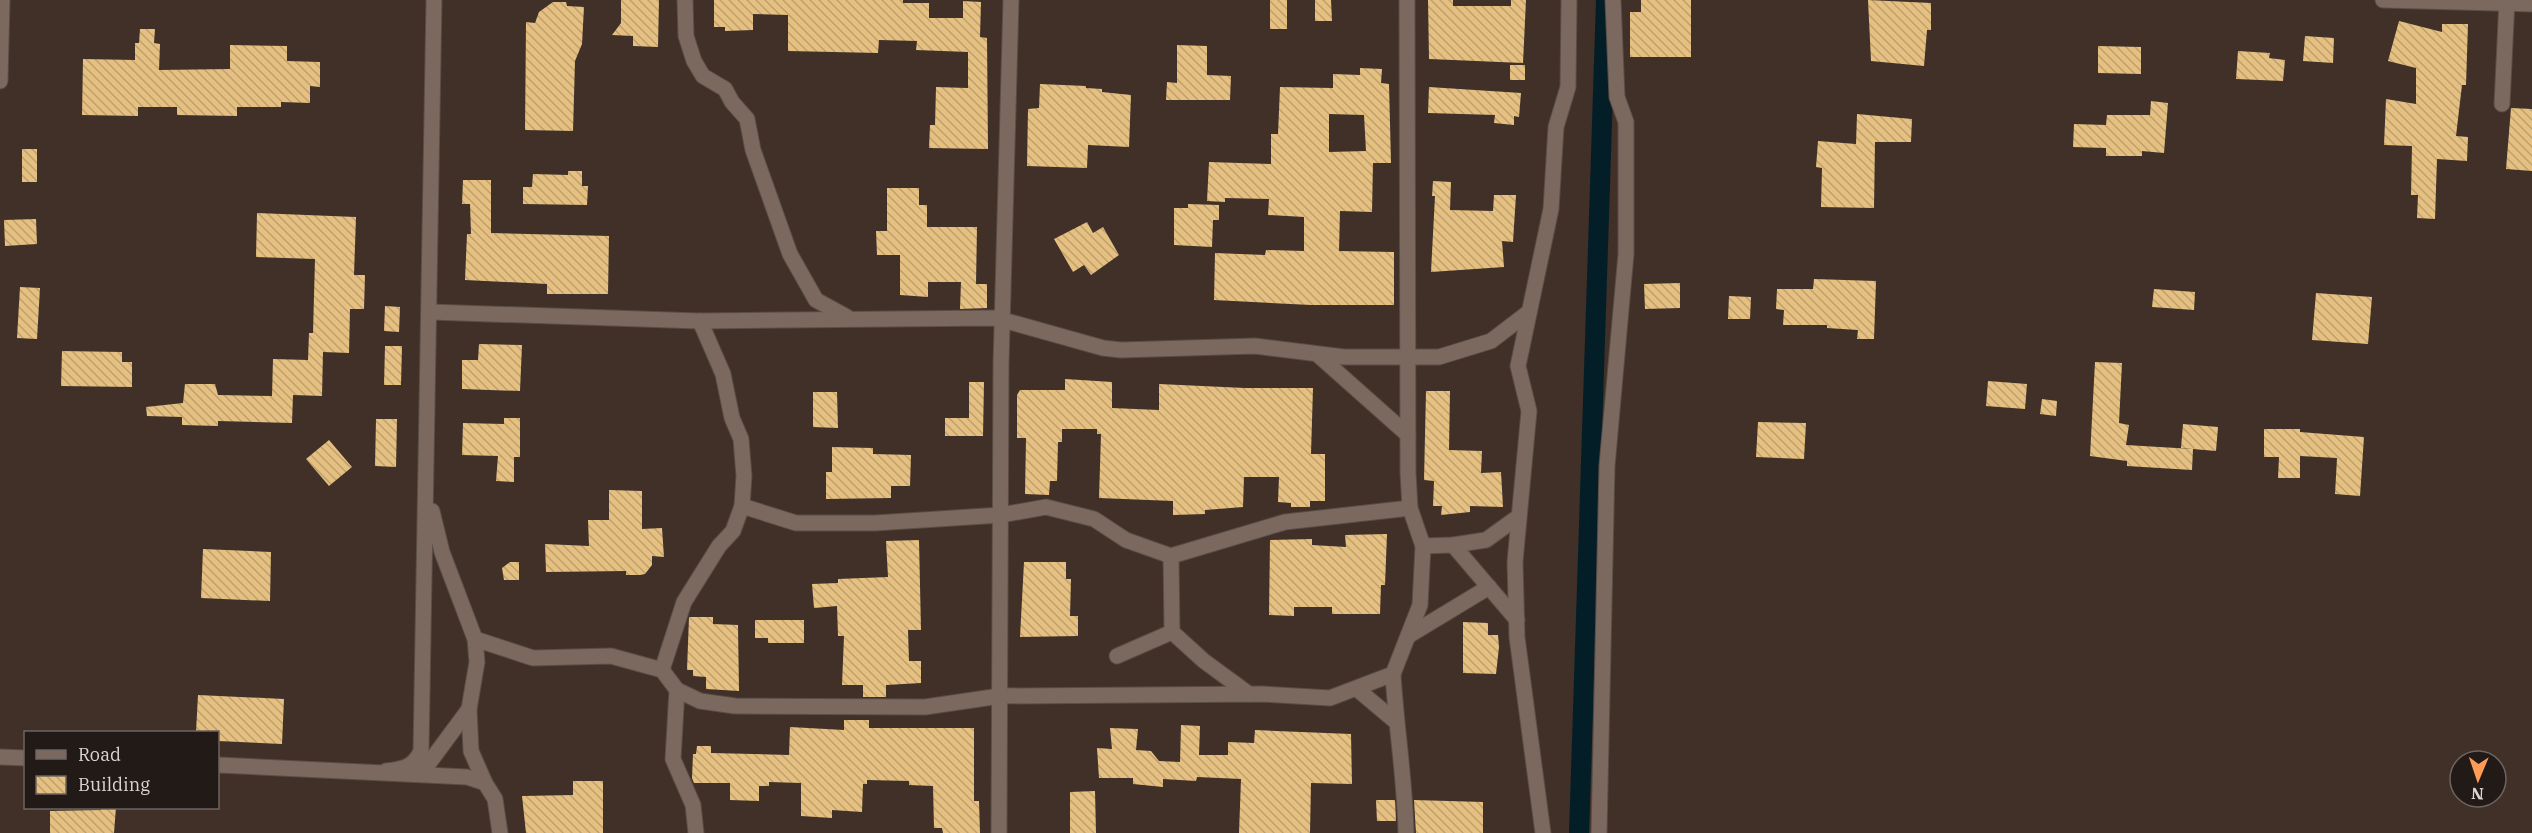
<svg xmlns="http://www.w3.org/2000/svg" width="2532" height="833" viewBox="0 0 2532 833" font-family="'IBM Plex Serif',serif">
  <style>
    .lines { fill: none; stroke-linecap: round; stroke-linejoin: round }
    .canal { stroke: #041e27; stroke-width: 20 }
    .building { fill: url(#building-back-hatch); fill-rule: evenodd }
    .minor-casing { stroke: #5a4d46; stroke-width: 17 }
    .minor { stroke: #7b6960; stroke-width: 15 }
  </style>
  <defs>
    <pattern id="building-back-hatch" width="6" height="6" patternUnits="userSpaceOnUse" patternTransform="scale(1.5)"><rect width="6" height="6" fill="#e6c080"/><path d="M-1 5l2 2M0 0l6 6M5-1l2 2" fill="none" stroke="#bda070"/></pattern>
  </defs>
  <rect width="100%" height="100%" fill="#403028"/>
  <g class="lines">
    <polyline class="canal" points="1579,833 1606,0"/>
  </g>
  <g class="building">
    <polygon points="621,0 659,0 658,47 633,46 633,36 612,35 621,23"/>
    <polygon points="714,0 903,0 903,3 929,3 929,18 963,18 963,1 981,2 980,37 987,38 988,149 929,148 930,125 935,125 936,87 968,88 968,52 916,50 917,41 879,40 878,53 788,51 788,15 753,14 753,30 725,31 725,27 714,27"/>
    <rect x="1270" y="0" width="17" height="29"/>
    <polygon points="1315,0 1331,0 1332,21 1315,21"/>
    <polygon points="1428,0 1453,0 1453,6 1511,6 1511,0 1526,0 1523,63 1429,59"/>
    <polygon points="1641,0 1691,0 1691,57 1630,57 1630,12 1641,12"/>
    <polygon points="1868,0 1931,3 1931,30 1927,30 1924,66 1871,61"/>
    <polygon points="553,2 566,2 567,6 584,7 582,44 575,61 573,131 525,130 526,22 535,23 539,12"/>
    <polygon points="2399,21 2442,32 2442,24 2468,24 2466,85 2462,85 2456,136 2468,137 2467,161 2437,159 2435,219 2417,218 2418,195 2411,195 2412,146 2384,145 2386,99 2416,104 2416,68 2388,61"/>
    <polygon points="140,29 155,29 154,43 160,44 159,70 230,69 230,45 287,46 287,61 320,62 320,87 310,86 310,103 281,102 281,107 237,107 237,116 177,115 177,107 138,107 138,116 82,115 83,59 135,60 135,43 139,43"/>
    <polygon points="2305,36 2334,38 2333,63 2303,61"/>
    <polygon points="1177,45 1207,46 1207,75 1231,76 1230,100 1166,100 1167,82 1177,83"/>
    <polygon points="2098,46 2141,47 2141,74 2098,73"/>
    <polygon points="2238,51 2270,53 2269,58 2285,60 2283,81 2236,79"/>
    <rect x="1510" y="65" width="15" height="15"/>
    <path d="M1360 68 1382 69 1381 83 1389 84 1391 163H1373L1372 212 1340 211 1339 251 1394 252V305H1311L1214 300 1215 253 1265 255 1266 250 1304 251V217L1268 215 1269 199 1225 198V202L1207 201 1209 162 1271 164V134H1278L1280 87 1333 88V74L1360 75ZM1329 114 1364 115 1366 151 1329 152Z"/>
    <polygon points="1040,84 1086,86 1086,88 1102,89 1102,92 1131,95 1129,147 1088,145 1087,168 1027,166 1028,109 1039,108"/>
    <polygon points="1429,87 1521,93 1519,117 1514,116 1514,125 1494,123 1495,115 1428,113"/>
    <polygon points="2151,101 2168,103 2164,153 2142,151 2142,156 2106,156 2106,148 2073,147 2074,124 2106,125 2107,115 2150,115"/>
    <polygon points="2511,108 2532,109 2532,171 2506,169"/>
    <polygon points="1857,114 1912,119 1911,142 1875,142 1874,208 1821,207 1822,168 1816,167 1818,141 1856,144"/>
    <rect x="22" y="149" width="15" height="33"/>
    <polygon points="568,171 582,171 582,186 588,186 587,205 523,204 523,187 532,187 533,174 568,175"/>
    <polygon points="463,180 491,180 491,233 609,236 608,294 547,294 547,284 465,280 467,234 471,234 470,204 462,204"/>
    <polygon points="1433,181 1451,182 1450,210 1493,211 1494,195 1516,195 1513,242 1502,241 1504,267 1431,272 1435,196 1432,196"/>
    <polygon points="887,188 919,188 919,205 927,205 927,227 977,227 976,284 987,284 987,308 960,309 961,282 928,282 928,297 900,295 900,255 877,255 876,231 887,231"/>
    <polygon points="1188,204 1219,205 1219,220 1213,220 1212,247 1174,245 1174,208 1188,208"/>
    <polygon points="257,213 356,217 354,275 365,275 364,309 350,309 349,353 323,352 322,396 293,395 292,423 218,421 218,426 182,425 182,417 147,416 146,407 183,403 185,384 215,384 218,395 272,396 273,359 308,360 309,333 313,333 315,259 256,257"/>
    <polygon points="36,219 37,244 5,246 4,220"/>
    <polygon points="1087,222 1093,233 1103,227 1119,255 1091,275 1084,265 1073,272 1054,239"/>
    <polygon points="1814,279 1876,281 1874,339 1857,339 1858,330 1827,328 1827,325 1783,325 1784,310 1776,309 1777,289 1813,289"/>
    <polygon points="1680,283 1680,308 1645,309 1644,284"/>
    <polygon points="20,287 40,288 37,339 17,338"/>
    <polygon points="2154,289 2195,292 2194,310 2152,307"/>
    <polygon points="2316,293 2372,297 2368,344 2312,340"/>
    <polygon points="1729,296 1751,297 1750,319 1728,319"/>
    <polygon points="385,306 400,307 399,332 384,331"/>
    <polygon points="479,344 522,345 520,391 462,389 462,360 478,360"/>
    <polygon points="385,346 402,346 401,385 384,385"/>
    <polygon points="62,351 122,352 122,362 132,362 132,387 61,386"/>
    <polygon points="2095,362 2122,363 2119,423 2129,425 2126,445 2193,449 2192,470 2127,466 2127,461 2090,456"/>
    <polygon points="1065,379 1112,382 1112,408 1159,410 1159,384 1245,388 1313,388 1311,454 1325,454 1325,501 1310,501 1310,507 1291,507 1291,503 1278,502 1279,477 1244,477 1243,507 1205,510 1205,514 1173,515 1173,501 1099,498 1101,434 1097,434 1097,429 1062,429 1062,442 1058,442 1057,481 1050,481 1049,495 1025,494 1026,438 1017,438 1017,395 1020,390 1065,390"/>
    <polygon points="1988,381 2027,384 2025,409 1986,406"/>
    <polygon points="969,382 984,382 983,436 945,436 945,418 969,418"/>
    <polygon points="1426,391 1450,391 1449,450 1482,451 1481,473 1501,472 1503,507 1470,506 1470,512 1441,515 1442,506 1433,506 1434,481 1424,480"/>
    <polygon points="813,392 837,392 838,428 813,427"/>
    <polygon points="2042,399 2057,401 2056,416 2040,414"/>
    <polygon points="504,418 520,418 520,457 514,457 514,482 496,481 498,456 462,455 463,423 504,424"/>
    <polygon points="376,419 397,419 396,467 375,466"/>
    <polygon points="1758,422 1806,423 1804,459 1756,457"/>
    <polygon points="2183,424 2218,427 2216,451 2181,448"/>
    <polygon points="2264,429 2300,429 2300,432 2364,437 2360,496 2335,494 2337,458 2300,456 2300,478 2278,478 2279,457 2264,457"/>
    <polygon points="329,440 352,467 329,486 306,459"/>
    <polygon points="832,447 873,448 873,454 911,455 910,486 891,486 891,498 826,499 826,472 832,472"/>
    <polygon points="609,490 642,491 642,529 662,528 664,557 652,556 652,565 645,574 640,575 626,575 626,571 546,572 545,544 589,546 588,520 609,520"/>
    <polygon points="1387,534 1385,585 1381,585 1380,614 1332,614 1332,607 1294,607 1294,616 1269,615 1270,540 1312,539 1312,545 1346,547 1345,535"/>
    <polygon points="919,540 921,630 908,630 909,661 921,661 921,683 886,685 886,697 863,697 863,685 842,685 844,636 838,636 837,606 814,608 812,584 838,583 838,579 888,577 886,541"/>
    <polygon points="203,549 271,552 270,601 201,598"/>
    <polygon points="510,562 519,562 519,580 504,580 502,568"/>
    <polygon points="1024,562 1066,562 1066,579 1071,579 1070,616 1078,616 1078,636 1020,637"/>
    <polygon points="689,617 713,617 713,624 738,625 739,691 706,689 706,677 693,676 693,670 687,670"/>
    <polygon points="755,620 804,620 804,643 768,643 768,638 755,638"/>
    <polygon points="1463,622 1488,623 1488,635 1498,635 1499,647 1496,674 1463,673"/>
    <polygon points="198,695 284,699 282,744 218,741 218,732 196,732"/>
    <polygon points="844,720 869,720 869,728 974,728 974,801 979,801 980,833 943,833 942,828 934,828 933,786 909,785 909,781 867,780 867,784 863,784 862,812 832,810 832,818 801,816 801,783 769,782 769,786 759,786 759,801 730,800 730,783 694,783 692,778 693,754 696,754 697,746 711,746 711,753 789,755 790,727 844,730"/>
    <polygon points="1181,725 1200,726 1199,755 1228,755 1228,742 1254,743 1255,730 1351,734 1352,784 1311,783 1310,833 1239,833 1241,779 1197,777 1196,781 1163,779 1163,787 1133,784 1133,778 1099,778 1097,748 1112,749 1110,728 1138,729 1136,750 1151,751 1159,761 1180,762"/>
    <polygon points="573,781 603,781 603,833 526,833 522,796 573,795"/>
    <polygon points="1095,791 1096,833 1070,833 1070,792"/>
    <polygon points="1376,800 1395,800 1396,821 1377,821"/>
    <polygon points="1414,800 1483,802 1483,833 1416,833"/>
    <polygon points="101,807 116,807 114,833 50,833 50,811 101,810"/>
  </g>
  <g class="lines">
    <g class="minor-casing">
      <g id="minor">
        <polyline points="685,0 686,36 694,61 703,76 725,89 732,102 747,119 753,150 790,254 816,300 847,317"/>
        <polyline points="2383,0 2532,4"/>
        <polyline points="0,81 2,0"/>
        <polyline points="2502,104 2507,0"/>
        <polyline points="431,312 700,321 996,318 1103,348 1121,350 1255,346 1344,357 1439,357 1491,341 1529,312"/>
        <polyline points="1318,355 1408,435"/>
        <polyline points="742,506 796,523 875,523 1001,515 1046,507 1094,519 1126,540 1171,556 1285,522 1410,508"/>
        <polyline points="432,511 442,552 475,639 477,662 469,709 471,751 485,783"/>
        <polyline points="1453,545 1517,620"/>
        <polyline points="1423,546 1453,545 1486,540 1518,517"/>
        <polyline points="1171,556 1172,632 1204,661 1249,694"/>
        <polyline points="1408,636 1489,587"/>
        <polyline points="475,639 533,658 611,656 662,670 677,690 673,759 693,805 696,833"/>
        <polyline points="1117,656 1172,632"/>
        <polyline points="662,670 684,602 719,546 733,531 742,506 744,476 741,439 732,418 723,374 700,321"/>
        <path d="M1393 674C1396 727 1405 779 1406 833"/>
        <polyline points="1357,689 1395,721"/>
        <polyline points="677,690 700,701 735,706 925,707 1000,696 1262,694 1330,698 1393,674 1420,605 1423,546 1410,508 1408,473 1407,0"/>
        <polyline points="0,757 26,758"/>
        <polyline points="218,765 467,777 485,783 495,799 500,833"/>
        <path d="M386 771C403 769 414 767 421 751L434 0"/>
        <polyline points="421,774 469,709"/>
        <polyline points="999,833 1001,364 1011,0"/>
        <polyline points="1543,833 1517,637 1515,562 1529,411 1518,366 1551,209 1556,127 1568,87 1569,0"/>
        <polyline points="1599,833 1607,466 1626,254 1626,122 1617,97 1613,0"/>
      </g>
    </g>
    <use href="#minor" class="minor"/>
  </g>
  <rect x="24" y="731" width="195" height="78" fill="#211a16" stroke="#6d6460" stroke-width="1.5"/>
  <rect x="36" y="750" width="30" height="9" fill="#7b6960" stroke="#6d6460" stroke-width="1.5"/>
  <text x="78" y="761" font-size="18" fill="#ded4cf">Road</text>
  <rect x="36" y="776" width="30" height="18" fill="url(#building-back-hatch)" stroke="#6d6460" stroke-width="1.5"/>
  <text x="78" y="791" font-size="18" fill="#ded4cf">Building</text>
  <g transform="translate(2478 779) rotate(182)"><circle r="28" fill="#211a16" stroke="#6d6460" stroke-width="1.5"/>
  <path d="M0-4.5L10 22L0 15L-10 22Z" fill="#fd9c56"/>
  <text y="-9" font-size="16" font-weight="bold" text-anchor="middle" fill="#ded4cf">N</text>
  </g>
</svg>
